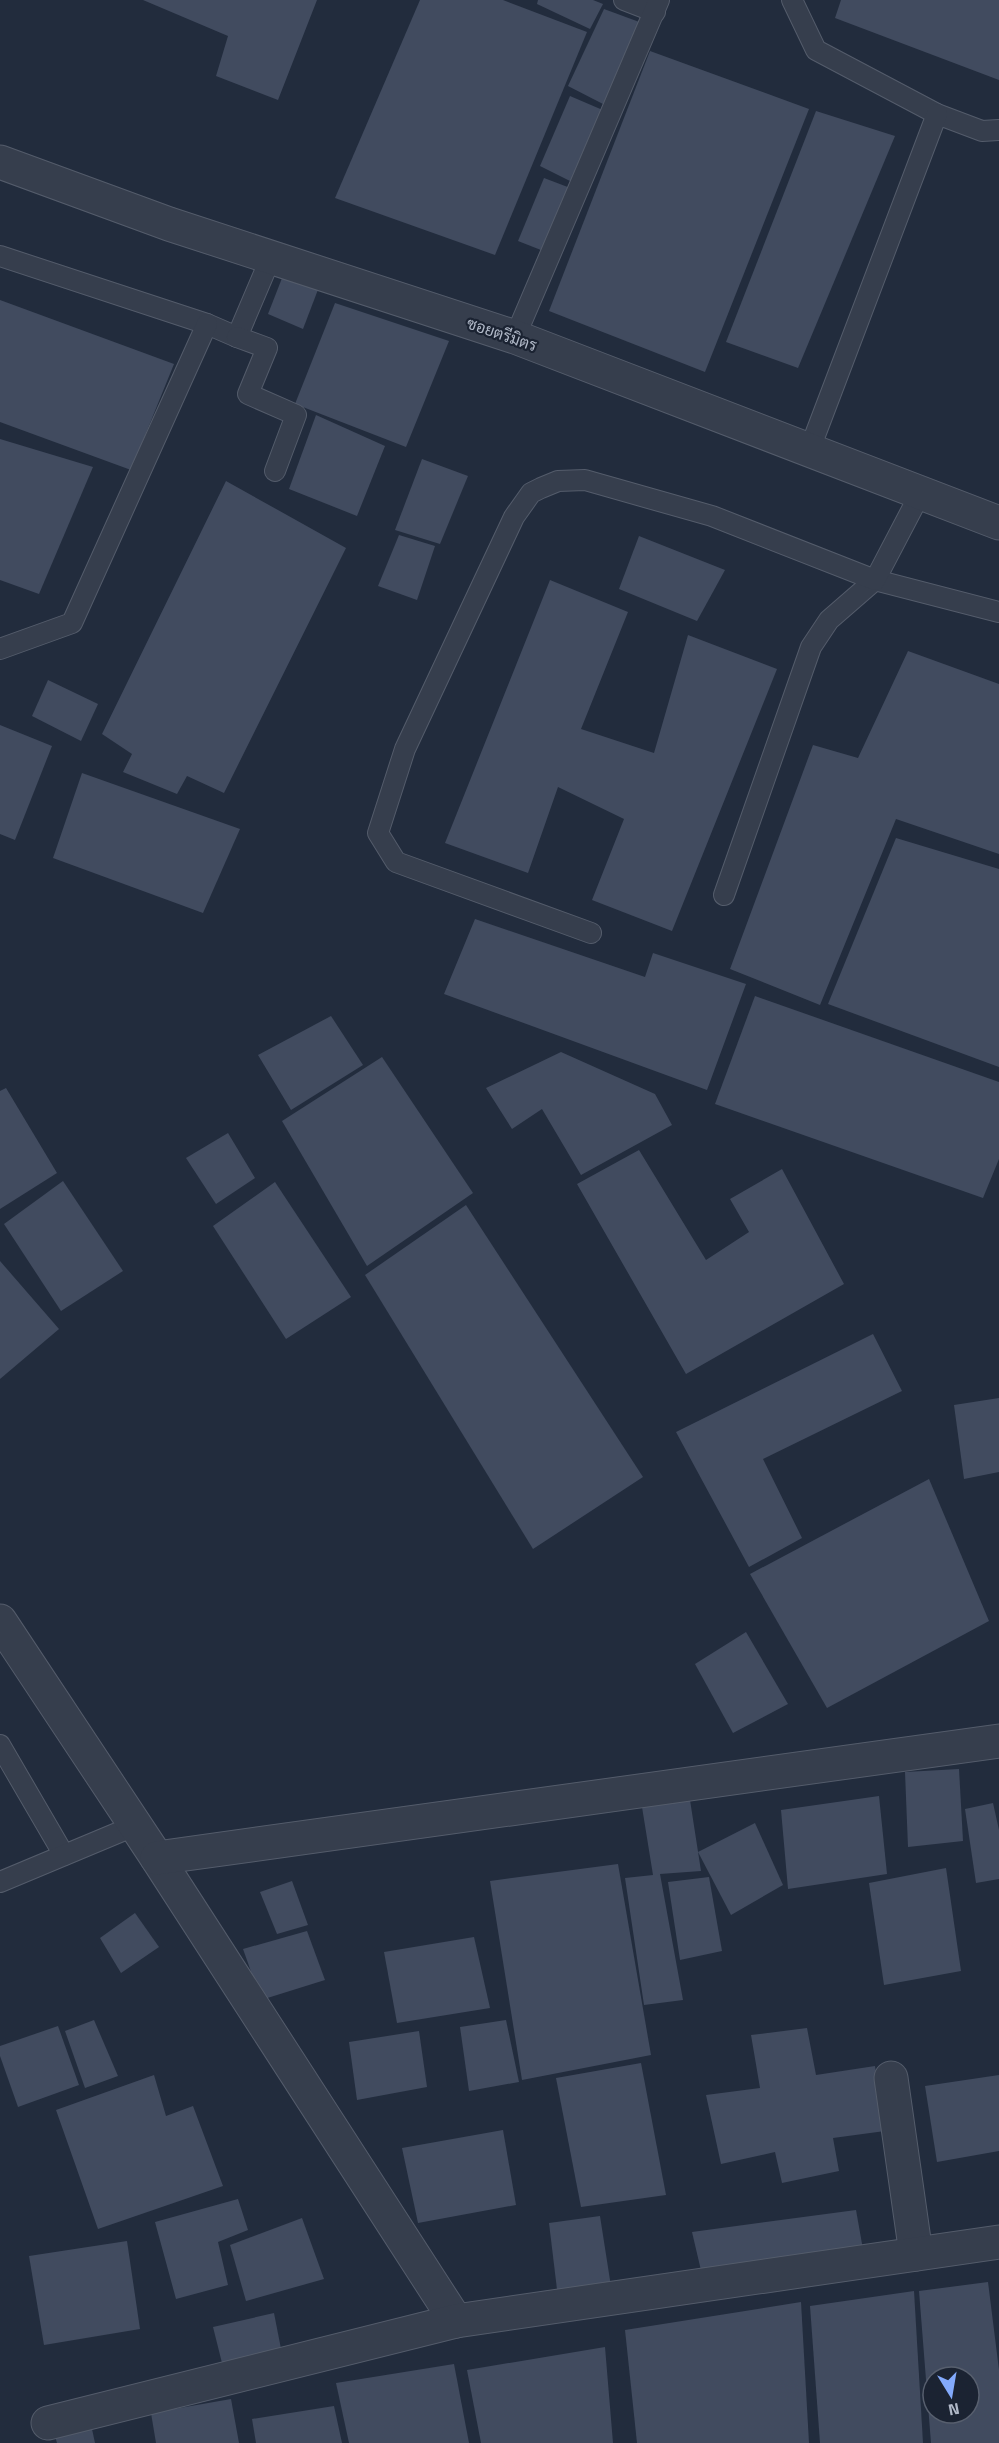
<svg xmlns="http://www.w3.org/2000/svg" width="999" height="2443" viewBox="0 0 999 2443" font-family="'Titillium Web',Sarabun,sans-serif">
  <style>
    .building { fill: #414b5f; fill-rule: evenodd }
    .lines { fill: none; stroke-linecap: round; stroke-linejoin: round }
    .service-casing { stroke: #545c6b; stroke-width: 22 }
    .minor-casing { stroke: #545c6b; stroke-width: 35 }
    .service { stroke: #363e4d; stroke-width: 20 }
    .minor { stroke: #363e4d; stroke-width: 33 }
    .labels { text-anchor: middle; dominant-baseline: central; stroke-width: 4.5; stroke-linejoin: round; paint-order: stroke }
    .street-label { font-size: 16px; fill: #b1b9c8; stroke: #1b2332 }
  </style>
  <rect width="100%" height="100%" fill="#222c3d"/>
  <g class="building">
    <polygon points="143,0 317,0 278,100 216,76 228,36"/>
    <polygon points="420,0 503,0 587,32 495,255 335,198"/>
    <polygon points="538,0 593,0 603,4 590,29 537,4"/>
    <polygon points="841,0 999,0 999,80 835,18"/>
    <polygon points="604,9 642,23 603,104 568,86"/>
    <polygon points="650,51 809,109 705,372 549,311"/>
    <polygon points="570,96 605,111 572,182 540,166"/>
    <polygon points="816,111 895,136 798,368 726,342"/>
    <polygon points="544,178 573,189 546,252 518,241"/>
    <polygon points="284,273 319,287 303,329 268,314"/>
    <polygon points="0,300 174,364 131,470 0,422"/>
    <polygon points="335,303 449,341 406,447 295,404"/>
    <polygon points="316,415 385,446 357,516 289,489"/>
    <polygon points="0,439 93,467 39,594 0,580"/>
    <polygon points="422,459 468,476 440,544 395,530"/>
    <polygon points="226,481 346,548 224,793 187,776 177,794 123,772 132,754 102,734"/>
    <polygon points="399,535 435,546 417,600 378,586"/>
    <polygon points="639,536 725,570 697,621 619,589"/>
    <polygon points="550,580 628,612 581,729 654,753 688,635 777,669 672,931 592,900 624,819 558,787 528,873 445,843"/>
    <polygon points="908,651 999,684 999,854 896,819 820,1005 730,969 813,745 858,758"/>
    <polygon points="48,680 98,704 81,741 32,716"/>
    <polygon points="0,725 52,746 15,840 0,834"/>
    <polygon points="82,773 240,829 203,913 53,858"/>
    <polygon points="896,838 999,869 999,1067 828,1004"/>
    <polygon points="475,919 645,977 653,953 746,984 707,1090 444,994"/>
    <polygon points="755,996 999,1082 999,1159 983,1198 715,1104"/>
    <polygon points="331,1016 363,1065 291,1110 258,1055"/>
    <polygon points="561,1052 655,1094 672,1125 581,1175 542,1109 512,1129 486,1088"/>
    <polygon points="382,1057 473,1193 367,1266 282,1121"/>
    <polygon points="6,1088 57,1173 0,1209 0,1091"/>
    <polygon points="228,1133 255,1178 216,1204 186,1158"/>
    <polygon points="639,1150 706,1260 749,1232 730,1199 782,1169 844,1284 686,1374 577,1184"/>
    <polygon points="63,1181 123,1271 61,1311 4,1224"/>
    <polygon points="275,1182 351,1297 286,1339 213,1226"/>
    <polygon points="466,1205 643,1477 533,1549 365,1275"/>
    <polygon points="0,1261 59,1329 0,1379"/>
    <polygon points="873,1334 902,1391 763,1459 802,1538 749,1567 676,1432"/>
    <polygon points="999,1398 999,1472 964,1479 954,1405"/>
    <polygon points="929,1479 989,1621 827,1708 750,1574"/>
    <polygon points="746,1632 788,1704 733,1733 695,1664"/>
    <polygon points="959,1769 963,1841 908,1847 905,1772"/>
    <polygon points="879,1796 887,1874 788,1889 781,1810"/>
    <polygon points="690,1800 701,1871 660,1874 683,2000 644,2005 625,1878 653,1875 642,1807"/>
    <polygon points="993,1803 999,1830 999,1879 976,1883 965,1809"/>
    <polygon points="755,1823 783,1885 731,1915 698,1852"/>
    <polygon points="618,1864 651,2055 522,2080 490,1881"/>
    <polygon points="946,1868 961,1971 884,1985 869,1883"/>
    <polygon points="709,1877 722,1951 680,1960 668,1882"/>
    <polygon points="292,1881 308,1925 277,1934 260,1892"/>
    <polygon points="135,1913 159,1947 121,1973 100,1938"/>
    <polygon points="307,1931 325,1980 261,2000 243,1949"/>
    <polygon points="474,1937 490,2008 397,2023 384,1952"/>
    <polygon points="94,2020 118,2076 85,2088 65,2031"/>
    <polygon points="506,2020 519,2082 469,2091 460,2027"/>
    <polygon points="58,2026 79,2085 18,2107 0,2056 0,2046"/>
    <polygon points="807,2028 816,2075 875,2066 885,2131 833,2138 839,2171 782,2183 775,2152 721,2164 706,2095 760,2088 751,2035"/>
    <polygon points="419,2031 427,2087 357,2100 349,2042"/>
    <polygon points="641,2063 666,2195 581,2207 556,2078"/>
    <polygon points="154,2075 166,2116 193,2106 223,2186 98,2229 56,2110"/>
    <polygon points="999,2075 999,2151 937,2162 925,2086"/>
    <polygon points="503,2130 516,2205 418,2223 402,2148"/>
    <polygon points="238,2199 248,2230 218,2242 228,2285 176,2299 155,2222"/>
    <polygon points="856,2210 864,2255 703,2279 692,2232"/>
    <polygon points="600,2216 612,2293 559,2306 549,2223"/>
    <polygon points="302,2218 324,2279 246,2301 230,2245"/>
    <polygon points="127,2241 140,2329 44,2345 29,2256"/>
    <path d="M988 2282 999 2370V2443H931L919 2291ZM933 2377H969V2413H933Z"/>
    <polygon points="914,2291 923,2443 820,2443 810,2306"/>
    <polygon points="801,2302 809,2443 637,2443 625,2330"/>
    <polygon points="274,2313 282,2354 223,2367 213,2327"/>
    <polygon points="605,2347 613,2443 481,2443 467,2370"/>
    <polygon points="454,2364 469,2443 349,2443 336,2383"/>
    <polygon points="231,2399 239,2443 156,2443 151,2413"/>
    <polygon points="334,2406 342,2443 256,2443 252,2419"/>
    <polygon points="92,2429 95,2443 57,2443 55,2436"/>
  </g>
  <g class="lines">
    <g class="service-casing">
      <g id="service">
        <polyline points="624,0 655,12"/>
        <polyline points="792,0 816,50 937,114 982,131 999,130"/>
        <polyline points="0,256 207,324 237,337 271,257"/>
        <polyline points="237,337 267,348 248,394 296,415 275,471"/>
        <polyline points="515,337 659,0"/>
        <polyline points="809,451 937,114"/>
        <polyline points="0,649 72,623 207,324"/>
        <polyline points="724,895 811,647 829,620 875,580 999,612"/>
        <polyline points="591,933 396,862 378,833 405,749 514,517 531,493 541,488 558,481 585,480 712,516 875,580 920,494"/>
        <polyline points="0,1745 64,1855"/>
        <polyline points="0,1882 134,1826"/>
      </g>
    </g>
    <g class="minor-casing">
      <g id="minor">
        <polyline points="0,162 169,224 515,337 999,523"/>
        <polyline points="0,1621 157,1858 456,2321"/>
        <polyline points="157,1858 999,1741"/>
        <polyline points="891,2078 916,2254"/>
        <polyline points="48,2423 456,2321 999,2242"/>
      </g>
    </g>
    <use href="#service" class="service"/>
    <use href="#minor" class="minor"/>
  </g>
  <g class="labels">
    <g class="street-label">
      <text transform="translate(502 334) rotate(19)">ซอยตรีมิตร</text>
    </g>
  </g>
  <g transform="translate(951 2395) rotate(169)"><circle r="28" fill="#1b2332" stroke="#575f6e" stroke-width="1.5"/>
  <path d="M0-4.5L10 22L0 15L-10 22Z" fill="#83aafc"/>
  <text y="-9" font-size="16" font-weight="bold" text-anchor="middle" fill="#b1b9c8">N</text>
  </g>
</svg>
